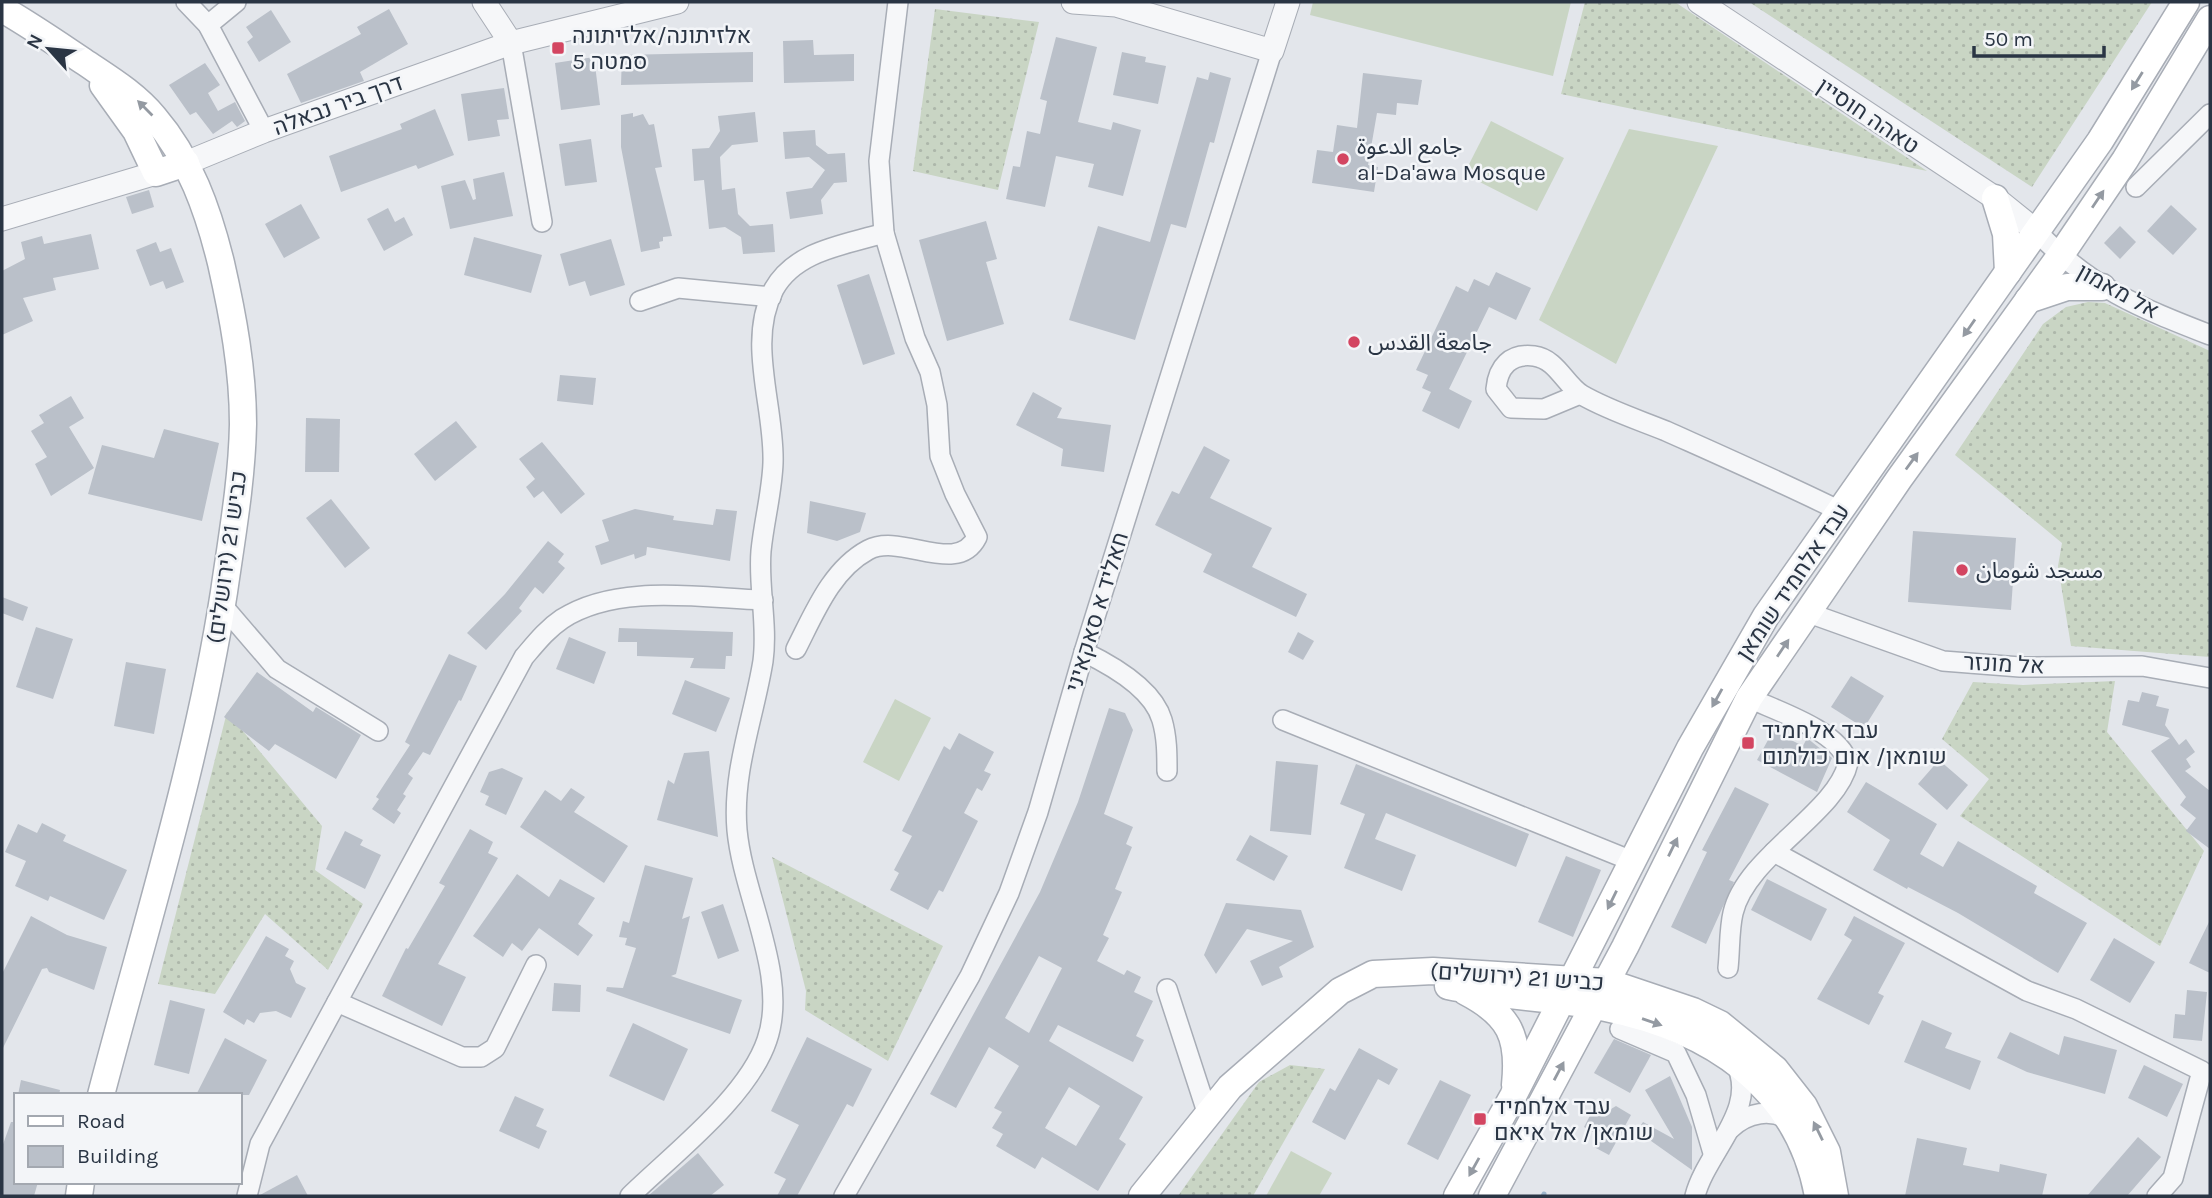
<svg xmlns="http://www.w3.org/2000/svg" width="2212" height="1198" viewBox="0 0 2212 1198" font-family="Karla,'Noto Sans Arabic',Heebo,sans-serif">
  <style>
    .grass { fill: url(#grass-dots) }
    .garden { fill: #c9d5c4 }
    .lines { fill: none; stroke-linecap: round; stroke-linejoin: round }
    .stream { stroke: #9db6cc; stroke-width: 5 }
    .building { fill: #bac0c9; fill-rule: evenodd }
    .minor-casing { stroke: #a8adb6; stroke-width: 22 }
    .tertiary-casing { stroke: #a8adb6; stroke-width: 25 }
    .secondary-casing { stroke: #a8adb6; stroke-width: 29 }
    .minor { stroke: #f6f7f9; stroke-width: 19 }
    .tertiary { stroke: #f6f7f9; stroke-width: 23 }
    .secondary { stroke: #fff; stroke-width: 26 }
    .oneway { fill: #949aa2 }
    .poi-dot { fill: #d34561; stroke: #f3f5f8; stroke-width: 2.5 }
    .labels { text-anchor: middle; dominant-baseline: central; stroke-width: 5; stroke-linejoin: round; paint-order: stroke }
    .poi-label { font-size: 23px; fill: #2a3544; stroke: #f3f5f8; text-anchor: start }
    .street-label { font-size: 23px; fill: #2a3544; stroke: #f3f5f8 }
  </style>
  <defs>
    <pattern id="grass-dots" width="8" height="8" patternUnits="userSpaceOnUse" patternTransform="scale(1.75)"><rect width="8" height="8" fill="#c9d5c4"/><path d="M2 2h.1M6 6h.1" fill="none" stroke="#adb7aa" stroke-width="1.8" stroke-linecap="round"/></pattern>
  </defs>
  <rect width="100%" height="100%" fill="#e3e6eb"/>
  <g class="grass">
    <polygon points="1585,2 1675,2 1927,171 1561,94"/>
    <polygon points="1749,2 2152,2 2032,187"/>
    <polygon points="935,9 1039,22 998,190 913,171"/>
    <polygon points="2088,302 2105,303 2210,351 2210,657 2071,646 2058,566 2062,543 1955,455 2043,324 2066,307"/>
    <polygon points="2115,681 2107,732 2204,851 2160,946 1960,816 1989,779 1942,739 1973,682 2023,685"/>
    <polygon points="227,712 322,826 315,870 363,904 328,970 265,914 215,994 158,984"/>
    <polygon points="772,857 943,946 888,1061 805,1010 806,991"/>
    <polygon points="1290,1065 1325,1069 1253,1196 1178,1196 1259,1082"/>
  </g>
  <g class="garden">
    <polygon points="1313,2 1571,2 1553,76 1310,15"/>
    <polygon points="1491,121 1564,158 1537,211 1464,174"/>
    <polygon points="1629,129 1718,146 1616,364 1539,320"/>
    <polygon points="895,699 931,718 899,781 863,762"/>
    <polygon points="1291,1151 1332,1173 1319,1196 1266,1196"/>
  </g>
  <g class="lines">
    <polyline class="stream" points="1543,1196 1544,1194"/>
  </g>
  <g class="building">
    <polygon points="389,9 408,44 360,72 364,81 301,103 287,74 361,34 357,27"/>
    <polygon points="271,10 291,42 259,62 247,42 253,37 246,27"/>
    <polygon points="1056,37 1097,47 1078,122 1111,130 1113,122 1141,130 1123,196 1088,187 1094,164 1056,156 1045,207 1006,199 1013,166 1020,167 1027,131 1040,134 1047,101 1040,99"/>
    <polygon points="813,40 814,55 854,54 854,81 784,83 783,41"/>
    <polygon points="753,52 753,82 621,85 622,55"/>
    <polygon points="1122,52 1146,57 1145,62 1166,66 1158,104 1113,95"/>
    <polygon points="594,57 600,105 561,110 555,63"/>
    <polygon points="205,63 220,85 208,93 218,111 235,102 245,121 237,127 232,121 213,134 196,112 190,115 169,85"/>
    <polygon points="1210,72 1231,78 1214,143 1210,142 1186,228 1171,224 1135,340 1069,320 1098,226 1150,242 1197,77 1208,80"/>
    <polygon points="1363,73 1422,80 1418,105 1397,103 1396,115 1377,113 1368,165 1378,167 1374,192 1312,183 1317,150 1333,152 1337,125 1357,128"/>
    <polygon points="504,88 509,119 497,120 500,136 468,141 461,94"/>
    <polygon points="435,109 454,155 418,169 416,165 341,192 329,156 402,129 400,124"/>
    <polygon points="755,112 758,142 732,145 720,157 722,190 735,188 738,214 750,226 773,224 775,252 743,254 741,237 725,227 709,229 704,180 694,181 692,149 709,148 720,131 718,116"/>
    <polygon points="633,113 633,117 643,114 649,125 654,124 662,167 655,168 672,236 663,237 663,241 659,242 660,248 641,252 621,147 621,115"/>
    <polygon points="815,130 816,145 828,154 845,153 847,182 834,183 821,200 823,214 790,219 786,192 812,188 825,170 809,157 785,159 783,132"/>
    <polygon points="591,139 597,182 565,186 559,144"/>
    <polygon points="504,172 513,216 450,229 441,186 465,180 473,200 476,199 473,179"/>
    <polygon points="149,190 154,207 132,214 126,197"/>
    <polygon points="301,204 320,238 284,258 265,224"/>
    <polygon points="2171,205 2197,229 2173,255 2147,231"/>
    <polygon points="388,208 395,222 404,217 413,235 384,251 367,219"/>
    <polygon points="986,221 997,259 986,262 1004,324 947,341 919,240"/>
    <polygon points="2120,226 2136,242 2120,259 2104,243"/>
    <polygon points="91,234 99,269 53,278 56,290 23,298 33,321 2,335 2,271 25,259 21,242 42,236 44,244"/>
    <polygon points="474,237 542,255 531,293 464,275"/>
    <polygon points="611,239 625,285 590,296 585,281 569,286 560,254"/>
    <polygon points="156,242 160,252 171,248 184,282 166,289 163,281 150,286 136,250"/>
    <polygon points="1496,272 1531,288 1516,320 1489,307 1449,389 1472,401 1459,429 1422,411 1431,392 1422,388 1428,375 1416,370 1456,286 1468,292 1474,279 1489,286"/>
    <polygon points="869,274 895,354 863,365 837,285"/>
    <polygon points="560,375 596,378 593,405 557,401"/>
    <polygon points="1033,392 1062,408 1057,418 1111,425 1104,472 1061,466 1063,449 1016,425"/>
    <polygon points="71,396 84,418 69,427 94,468 51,496 35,464 47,457 31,431 44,423 39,415"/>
    <polygon points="306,418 340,419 339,472 305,472"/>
    <polygon points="456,421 477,447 435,481 414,454"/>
    <polygon points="164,429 219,443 202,521 88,494 102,445 154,458"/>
    <polygon points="542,442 585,494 561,514 543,491 534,498 526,487 535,479 519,459"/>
    <polygon points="1204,446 1230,460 1210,498 1272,528 1252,567 1307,594 1296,617 1203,572 1212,554 1155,525 1172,491 1179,494"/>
    <polygon points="331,499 370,548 345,568 306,518"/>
    <polygon points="810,501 866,513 860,532 837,541 807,533"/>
    <polygon points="635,509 674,516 673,520 713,525 716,509 737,511 730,561 647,547 646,555 635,559 634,554 601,565 595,546 609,541 602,520"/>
    <polygon points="1913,531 2016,538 2011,610 1908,602"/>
    <polygon points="548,541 564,554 558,562 565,568 543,594 535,587 519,608 522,611 486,650 467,633 505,594"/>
    <polygon points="2,597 28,607 23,621 2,613"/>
    <polygon points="36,627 73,639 53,699 16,687"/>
    <polygon points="619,628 733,632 732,656 726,656 725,669 690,668 694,658 637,656 637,642 618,642"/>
    <polygon points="1298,632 1314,641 1303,660 1288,652"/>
    <polygon points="569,637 606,652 594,684 556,669"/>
    <polygon points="449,654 477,666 461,701 459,700 430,755 423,752 408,774 413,778 403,794 406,796 397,810 401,813 394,824 372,809 379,799 376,797 410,745 405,742"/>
    <polygon points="126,662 166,669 154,734 114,726"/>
    <polygon points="257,672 313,712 316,707 361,735 336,779 275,744 269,751 224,717"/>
    <polygon points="1851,676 1884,696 1864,728 1831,707"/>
    <polygon points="685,680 730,698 716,732 672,714"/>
    <polygon points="2142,692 2159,696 2156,706 2169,709 2165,725 2179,745 2186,739 2195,752 2186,759 2191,767 2185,771 2210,791 2210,849 2186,831 2196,818 2180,805 2186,797 2151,751 2170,738 2122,725 2128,700 2139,702"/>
    <path d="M1109 708 1125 713 1133 730 1104 814 1133 827 1126 844 1132 847 1115 889 1122 892 1103 935 1109 938 1097 961 1124 975 1127 970 1141 977 1134 992 1153 1001 1136 1036 1144 1040 1133 1062 1058 1025 1049 1041 1143 1097 1119 1139 1126 1144 1098 1191 1042 1157 1035 1169 996 1146 1003 1134 992 1128 1002 1112 994 1108 1019 1066 989 1047 956 1108 930 1094 1040 892 1078 802ZM1039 956 1062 968 1029 1033 1005 1018ZM1069 1087 1100 1106 1076 1146 1045 1128Z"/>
    <polygon points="1773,731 1803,746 1807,738 1832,758 1817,792 1757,760"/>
    <polygon points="959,733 994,752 984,771 991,774 982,791 977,788 964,813 978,821 943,892 939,890 928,910 890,890 899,873 894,870 912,836 902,831 944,746 950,750"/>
    <polygon points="709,751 718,837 657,820 668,780 674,784 684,753"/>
    <polygon points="1939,760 1968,785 1947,810 1918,784"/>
    <polygon points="1276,761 1318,765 1311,835 1270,831"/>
    <polygon points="1356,764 1529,834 1516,867 1386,813 1375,839 1416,855 1402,891 1344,868 1365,814 1340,804"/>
    <polygon points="502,768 523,778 506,815 485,805 489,796 480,792 489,772"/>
    <polygon points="1866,782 1937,824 1920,854 1943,867 1958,841 2037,886 2034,893 2087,923 2058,973 1958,913 1908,887 1907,889 1873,870 1890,840 1847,812"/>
    <polygon points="1735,787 1769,804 1729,880 1734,882 1706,944 1671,927 1707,852 1702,850"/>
    <polygon points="571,788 585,797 574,812 628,846 604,883 520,827 545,790 561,801"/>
    <polygon points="42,823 66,835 63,841 127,870 104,920 50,896 48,901 15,886 26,861 5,852 18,824 37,833"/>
    <polygon points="470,829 493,842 488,853 498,858 438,964 466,977 442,1026 382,996 406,948 408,949 445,886 439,883"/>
    <polygon points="345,831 363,840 360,845 381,855 365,889 326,869"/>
    <polygon points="1250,835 1288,856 1274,881 1236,860"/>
    <polygon points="1566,856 1601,870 1573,937 1538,922"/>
    <polygon points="645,865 693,878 682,919 690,916 676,974 671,976 742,1000 730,1034 606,991 607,987 623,988 636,948 625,945 627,938 619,937 623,921 629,923"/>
    <polygon points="517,874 549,897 560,879 595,898 578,924 593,935 578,956 539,928 522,951 512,943 503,957 473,936"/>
    <polygon points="1767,879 1827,909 1811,941 1751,910"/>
    <polygon points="1226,903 1301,910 1314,947 1279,967 1283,977 1262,986 1250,961 1293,941 1247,929 1216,974 1204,955"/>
    <polygon points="723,904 739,951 718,959 701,912"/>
    <polygon points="31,916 67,935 107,947 94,990 49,972 47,968 42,969 2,1050 2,974"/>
    <polygon points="1854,916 1905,943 1878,993 1884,996 1869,1025 1817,999 1852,940 1844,935"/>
    <polygon points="2210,920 2210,973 2189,963"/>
    <polygon points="266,936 289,949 285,956 294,961 290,969 296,983 306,988 291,1018 276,1011 260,1013 254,1023 247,1019 244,1025 223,1012"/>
    <polygon points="2114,938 2155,962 2130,1003 2090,980"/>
    <polygon points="554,983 581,985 580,1012 552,1011"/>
    <polygon points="2187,990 2207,992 2202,1041 2173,1038 2175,1014 2185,1015"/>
    <polygon points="170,1000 205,1009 189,1074 154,1065"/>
    <polygon points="1922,1020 1952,1033 1945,1048 1981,1061 1970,1090 1904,1062"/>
    <polygon points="633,1023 688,1049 664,1101 609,1076"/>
    <polygon points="2010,1032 2059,1055 2064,1036 2117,1050 2105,1094 2027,1072 1997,1058"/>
    <polygon points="807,1037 872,1069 853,1107 847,1104 797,1196 777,1196 786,1179 774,1173 799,1125 771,1111"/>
    <polygon points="225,1038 267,1060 249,1095 196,1095"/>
    <polygon points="1614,1039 1651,1055 1630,1093 1594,1073"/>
    <polygon points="1359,1048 1398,1069 1389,1085 1378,1079 1345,1140 1312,1122 1330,1088 1335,1091"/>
    <polygon points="2144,1065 2183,1084 2167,1117 2128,1098"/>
    <polygon points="1670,1076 1692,1127 1692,1170 1637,1131 1643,1122 1674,1139 1645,1090"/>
    <polygon points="21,1080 60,1090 59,1095 18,1095"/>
    <polygon points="1440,1080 1471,1095 1438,1160 1407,1144"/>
    <polygon points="515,1096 544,1109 536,1126 547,1131 539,1149 499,1131"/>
    <polygon points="1595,1106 1606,1112 1616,1106 1631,1115 1609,1155 1594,1147 1600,1136 1584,1127"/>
    <polygon points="11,1122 16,1122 16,1182 38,1182 34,1196 2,1196 2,1147"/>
    <polygon points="2138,1137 2161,1157 2127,1196 2087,1196"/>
    <polygon points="1917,1138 1967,1148 1963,1165 1999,1172 2000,1164 2047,1174 2042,1196 1905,1196"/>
    <polygon points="698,1153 724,1185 710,1196 648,1196"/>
    <polygon points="297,1175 308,1196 260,1196 260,1195"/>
  </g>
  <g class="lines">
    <g class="minor-casing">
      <g id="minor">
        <polyline points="186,2 208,25 264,131"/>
        <polyline points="208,25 236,2"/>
        <polyline points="511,43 542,222"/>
        <polyline points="2136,187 2210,114"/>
        <path d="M2036 231C2091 288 2138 307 2210 335"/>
        <polyline points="640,301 678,288 771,297"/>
        <path d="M1580 394 1544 409 1511 408 1496 389C1498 367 1510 353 1534 356 1557 359 1565 385 1582 395 1608 410 1639 420 1666 431 1724 457 1783 483 1840 511"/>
        <polyline points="222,605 277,669 378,731"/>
        <polyline points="1806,612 1943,661 2020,667 2142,666 2210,678"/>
        <path d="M796 649C814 614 831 570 868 550 901 532 957 577 977 537L955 494 940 456 937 405 930 372 915 338 884 233 879 161 898 2"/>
        <path d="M1084 652C1111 665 1153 689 1162 720 1167 737 1167 754 1167 771"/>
        <polyline points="1283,720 1632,861"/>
        <polyline points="1774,852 2027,991 2076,1009 2202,1071 2173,1178 2157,1196"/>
        <path d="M1728 968C1730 950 1729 930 1733 913 1746 856 1837 813 1848 763 1840 731 1777 711 1749 698"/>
        <polyline points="1167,989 1207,1112"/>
        <polyline points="337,1002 462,1057 481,1057 495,1048 536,965"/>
        <polyline points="1620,1029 1676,1053 1696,1095 1713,1153"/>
        <path d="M1730 1129C1747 1112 1772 1108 1791 1121"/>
        <path d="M247 1196 260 1144 524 657C536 643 547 629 562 619 618 583 701 598 763 600"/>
        <path d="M630 1196C673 1154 748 1097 767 1040 789 976 743 896 737 830 732 771 754 717 763 661 768 624 758 587 761 551 764 521 772 492 773 463 775 407 746 342 774 289 796 250 845 245 884 233"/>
        <polyline points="844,1196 970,976 1009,893 1038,812 1084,652 1272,51"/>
        <path d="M1695 1196C1706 1152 1762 1107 1734 1060"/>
      </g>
    </g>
    <g class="tertiary-casing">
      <g id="tertiary">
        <polyline points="484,2 511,43"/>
        <polyline points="1073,2 1116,5 1272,51 1288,2"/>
        <polyline points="1699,2 1995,198 2036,231"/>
        <polyline points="186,163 264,131 511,43 677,2"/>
        <polyline points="2,219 156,173"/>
      </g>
    </g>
    <g class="secondary-casing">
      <g id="secondary">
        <path d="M2 9C30 25 56 43 83 61 108 78 134 93 154 117 190 159 208 210 221 263 233 316 243 370 243 424 242 480 232 536 224 592 197 764 145 927 101 1095"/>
        <polyline points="103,85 136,131 156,173 186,163"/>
        <polyline points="1995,198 2006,234 2008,272"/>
        <polyline points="2028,300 2067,287 2102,287"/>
        <path d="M1448 986C1500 997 1554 997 1606 1008 1710 1029 1798 1086 1818 1196"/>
        <path d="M1466 992C1510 1015 1520 1037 1515 1085"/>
        <polyline points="79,1196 81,1182"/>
        <polyline points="1142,1196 1230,1087 1340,991 1373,974 1433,971 1607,982 1693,1011 1720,1024 1775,1069 1804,1106 1827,1152 1835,1196"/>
        <polyline points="1457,1196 1513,1096 1690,748 1766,616 2100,141 2186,2"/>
        <polyline points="1492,1196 1625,947 1749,698 1899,479 2060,256 2125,160 2210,19"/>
      </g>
    </g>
    <use href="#minor" class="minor"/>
    <use href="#tertiary" class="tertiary"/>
    <use href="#secondary" class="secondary"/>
  </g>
  <defs><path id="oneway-solid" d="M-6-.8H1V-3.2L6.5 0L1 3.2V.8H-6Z" transform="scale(1.75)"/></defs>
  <g class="oneway">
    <use href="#oneway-solid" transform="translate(2137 81) rotate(122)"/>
    <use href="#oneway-solid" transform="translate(145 108) rotate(-135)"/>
    <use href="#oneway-solid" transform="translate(2098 199) rotate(-56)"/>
    <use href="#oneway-solid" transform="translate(1969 328) rotate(125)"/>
    <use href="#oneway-solid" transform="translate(1912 461) rotate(-54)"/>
    <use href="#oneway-solid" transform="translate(1783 648) rotate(-56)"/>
    <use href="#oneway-solid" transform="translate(1717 698) rotate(119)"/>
    <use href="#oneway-solid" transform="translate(1673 847) rotate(-64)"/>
    <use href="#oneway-solid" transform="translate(1612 900) rotate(116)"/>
    <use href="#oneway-solid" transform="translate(1652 1022) rotate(19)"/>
    <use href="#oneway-solid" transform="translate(1559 1071) rotate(-62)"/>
    <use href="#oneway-solid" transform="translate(1818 1131) rotate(-116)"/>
    <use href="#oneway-solid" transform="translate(1474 1167) rotate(119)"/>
  </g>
  <g class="poi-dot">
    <rect x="551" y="41" width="14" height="14" rx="3.5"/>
    <circle cx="1343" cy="159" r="7"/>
    <circle cx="1354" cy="342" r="7"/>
    <circle cx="1962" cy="570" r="7"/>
    <rect x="1741" y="736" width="14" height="14" rx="3.5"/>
    <rect x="1473" y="1112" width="14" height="14" rx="3.5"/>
  </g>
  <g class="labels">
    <g class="poi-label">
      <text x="572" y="35">אלזיתונה/אלזיתונה<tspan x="572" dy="26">סמטה 5</tspan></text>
      <text x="1357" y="146">جامع الدعوة<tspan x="1357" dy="26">al-Da'awa Mosque</tspan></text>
      <text x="1368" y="342">جامعة القدس</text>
      <text x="1976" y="570">مسجد شومان</text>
      <text x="1762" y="730">עבד אלחמיד<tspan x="1762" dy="26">שומאן/ אום כולתום</tspan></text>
      <text x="1494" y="1106">עבד אלחמיד<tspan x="1494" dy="26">שומאן/ אל איאם</tspan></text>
    </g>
    <g class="street-label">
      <text transform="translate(338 105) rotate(-20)">דרך ביר נבאלה</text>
      <text transform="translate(1868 116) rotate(34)">טאהה חוסיין</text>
      <text transform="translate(2118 291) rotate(29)">אל מאמון</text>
      <text transform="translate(227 557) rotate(-82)">כביש 21 (ירושלים)</text>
      <text transform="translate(1793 582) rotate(-56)">עבד אלחמיד שומאן</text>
      <text transform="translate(1097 612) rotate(-73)">חאליד א סאקאיני</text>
      <text transform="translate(2004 664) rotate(3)">אל מונזר</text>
      <text transform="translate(1517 977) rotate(4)">כביש 21 (ירושלים)</text>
    </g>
  </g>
  <rect width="2212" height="1198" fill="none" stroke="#2a3544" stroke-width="7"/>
  <rect x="14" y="1093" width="228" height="91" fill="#f3f5f8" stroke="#a3a8b0" stroke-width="2"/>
  <rect x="28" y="1116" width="35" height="10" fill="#ffffff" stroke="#a3a8b0" stroke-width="2"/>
  <text x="77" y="1128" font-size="21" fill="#2a3544">Road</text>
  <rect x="28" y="1146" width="35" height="21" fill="#bac0c9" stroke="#a3a8b0" stroke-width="2"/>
  <text x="77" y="1163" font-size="21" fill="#2a3544">Building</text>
  <g transform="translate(49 49) rotate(297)" stroke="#f3f5f8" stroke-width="5" paint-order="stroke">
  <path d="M0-5L12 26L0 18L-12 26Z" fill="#2a3544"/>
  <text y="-10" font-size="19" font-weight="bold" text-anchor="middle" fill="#2a3544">N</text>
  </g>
  <path d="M1974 46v10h130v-10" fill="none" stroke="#2a3544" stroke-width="3.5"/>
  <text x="1984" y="46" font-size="21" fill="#2a3544" stroke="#f3f5f8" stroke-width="5" paint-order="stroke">50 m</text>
</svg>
